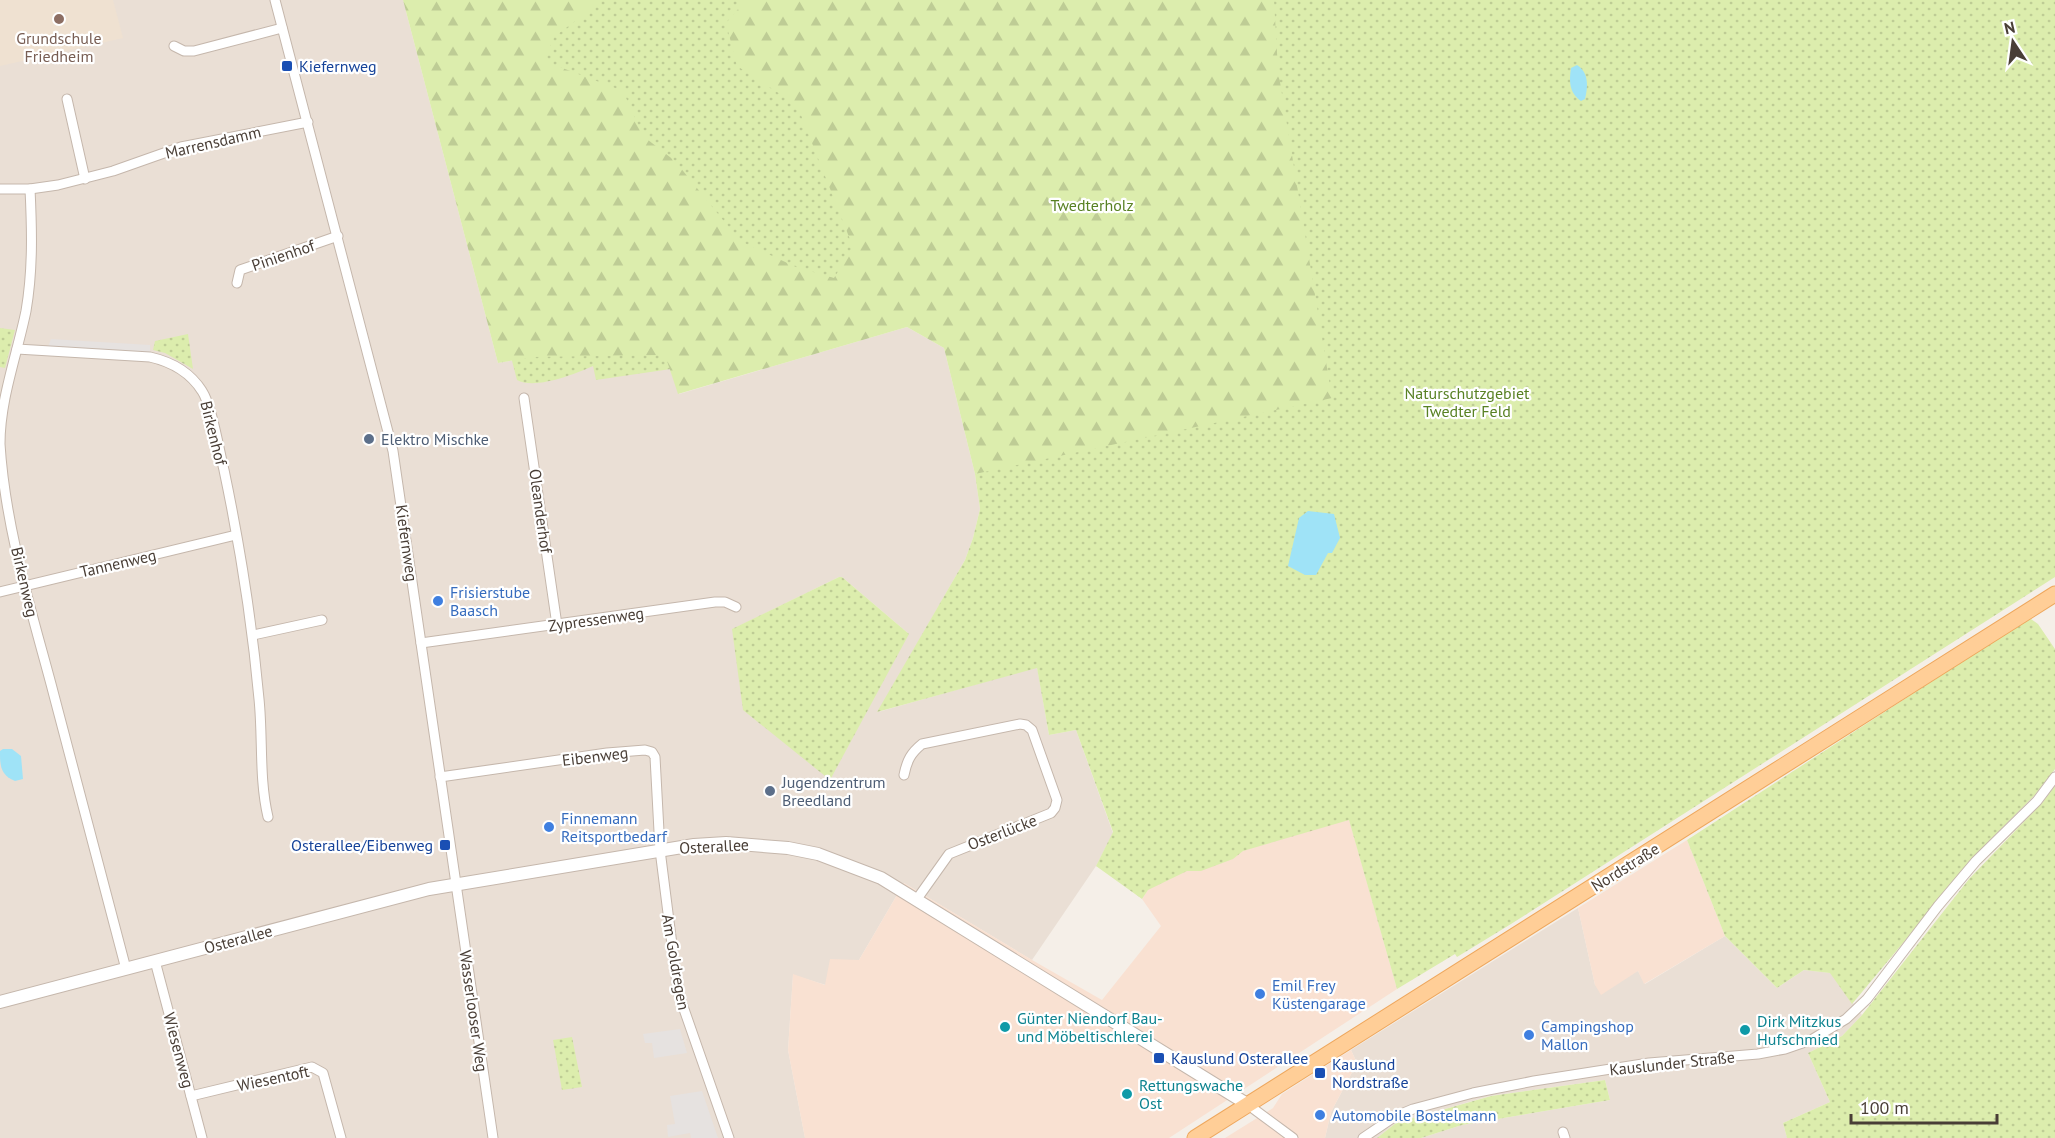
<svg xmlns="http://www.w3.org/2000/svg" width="2055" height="1138" viewBox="0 0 2055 1138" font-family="'PT Sans',sans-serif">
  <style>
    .residential { fill: #eadfd5; fill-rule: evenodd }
    .commercial { fill: #f9e1d2 }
    .education { fill: #efe1d1 }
    .grass { fill: url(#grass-dots) }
    .forest { fill: url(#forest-firs) }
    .parking { fill: #e6e2e0 }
    .water { fill: #9fe3f7 }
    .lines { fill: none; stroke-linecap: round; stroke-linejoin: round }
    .minor-casing { stroke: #c5b7ac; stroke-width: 11 }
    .tertiary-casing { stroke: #c5b7ac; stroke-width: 14 }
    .primary-casing { stroke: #eea75d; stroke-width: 17 }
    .minor { stroke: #fff; stroke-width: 9 }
    .tertiary { stroke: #fff; stroke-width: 12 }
    .primary { stroke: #ffce97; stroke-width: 15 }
    .education-dot { fill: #8d6e63; stroke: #fff; stroke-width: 2 }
    .transit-dot { fill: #1a4fb4; stroke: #fff; stroke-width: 2 }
    .service-dot { fill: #5c6f8a; stroke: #fff; stroke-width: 2 }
    .shop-dot { fill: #3f7fe0; stroke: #fff; stroke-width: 2 }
    .culture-dot { fill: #0f9aa8; stroke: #fff; stroke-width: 2 }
    .labels { text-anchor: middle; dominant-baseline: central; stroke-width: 4.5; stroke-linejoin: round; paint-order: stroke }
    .education-label { font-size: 16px; fill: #785e54; stroke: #fff }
    .transit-label { font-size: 16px; fill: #164399; stroke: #fff; text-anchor: start }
    .street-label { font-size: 16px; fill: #493e36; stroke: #fff }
    .park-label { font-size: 16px; fill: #588123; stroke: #fff }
    .service-label { font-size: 16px; fill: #4e5e75; stroke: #fff; text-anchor: start }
    .shop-label { font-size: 16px; fill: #366cbe; stroke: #fff; text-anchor: start }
    .culture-label { font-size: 16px; fill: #0d838f; stroke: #fff; text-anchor: start }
  </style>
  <defs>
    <pattern id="grass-dots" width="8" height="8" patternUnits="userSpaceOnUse" patternTransform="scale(1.5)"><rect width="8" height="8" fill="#dcedad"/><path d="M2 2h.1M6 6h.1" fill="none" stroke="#becc95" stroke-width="1.8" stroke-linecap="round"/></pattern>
    <pattern id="forest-firs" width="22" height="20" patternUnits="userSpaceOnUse" patternTransform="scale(1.5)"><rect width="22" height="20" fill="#dcedad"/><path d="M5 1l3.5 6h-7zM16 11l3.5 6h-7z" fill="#becc95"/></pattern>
  </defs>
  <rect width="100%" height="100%" fill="#f5efe8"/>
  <g class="residential">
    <path d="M0 0H403L498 363 533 357 665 355 679 394 907 327 944 348 975 474 980 509 973 538 965 560 878 712 1037 667 1049 735 1076 730 1113 833 1096 866 1032 960 904 883 859 960 826 985 793 975 788 1050 805 1138H0ZM839 577H842L909 634 733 629Z"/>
    <polygon points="1578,908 1595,985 1638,971 1645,984 1725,936 1777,988 1804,970 1831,973 1862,1015 1842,1036 1808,1053 1830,1102 1783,1123 1787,1138 1421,1138 1462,1125 1610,1100 1605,1080 1490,1096 1396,1123 1377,1138 1325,1138 1331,1112 1357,1063 1351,1050"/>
  </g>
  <g class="commercial">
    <polygon points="1347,812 1397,989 1169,1138 805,1138 788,1050 793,974 825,985 830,959 859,960 904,883 1032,960 1102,1000 1161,926 1142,899 1154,880"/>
    <polygon points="1687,840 1725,936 1644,984 1638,971 1601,995 1595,985 1578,908"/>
    <polygon points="1351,1050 1357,1063 1331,1112 1325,1138 1225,1138 1273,1108 1282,1094"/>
  </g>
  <polygon class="education" points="0,0 113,0 123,38 0,66"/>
  <g class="grass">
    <path d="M418 0H2055V577L1511 924 1457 957 1455 954 1397 989 1349 820 1243 851 1233 859 1201 871H1187L1148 890 1142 899 1096 866 1113 832 1076 730 1049 735 1037 668 877 712 965 560 973 538 980 509 975 474 978 473 955 326 893 324 732 360 596 380 593 366C575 374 535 390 517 380Z"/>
    <polygon points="0,328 15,330 5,368 0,367"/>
    <polygon points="188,334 193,369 165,353 153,350 155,341"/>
    <polygon points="839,577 842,577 909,634 830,780 743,710 732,629"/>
    <polygon points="2031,619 2038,624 2055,649 2055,769 2034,796 1984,846 1852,1004 1830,973 1804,970 1777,988 1725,936 1687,840 2025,621"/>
    <polygon points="2055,786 2055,1138 1787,1138 1783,1123 1830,1102 1808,1053 1842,1036 1862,1015 1969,879 2042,803"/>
    <polygon points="572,1037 582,1087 562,1090 553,1040"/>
    <polygon points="1605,1080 1610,1100 1462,1125 1421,1138 1377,1138 1396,1123 1491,1096"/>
  </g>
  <polygon class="forest" points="403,0 603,0 554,37 544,61 623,91 643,136 675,161 740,241 796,267 834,278 853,247 797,105 737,66 726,23 746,0 1274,0 1278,70 1332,398 975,474 944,348 907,327 678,394 665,355 533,357 498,363"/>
  <g class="parking">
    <polygon points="51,339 150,345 150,353 48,347"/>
    <polygon points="680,1029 687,1053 654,1058 652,1043 645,1043 643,1034"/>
    <polygon points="702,1091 718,1138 691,1138 690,1133 668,1137 667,1125 675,1124 670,1096"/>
  </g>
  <g class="water">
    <path d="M1577 65C1589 73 1588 86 1585 99L1581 101C1569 93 1569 81 1571 68Z"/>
    <polygon points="1308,511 1334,514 1340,538 1332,553 1328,553 1316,575 1305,575 1288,566 1299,518"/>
    <path d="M3 749H12L21 756 23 779 15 781C0 775 0 765 0 751Z"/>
  </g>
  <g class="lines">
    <g class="minor-casing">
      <g id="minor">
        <polyline points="275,0 393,451 493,1138"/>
        <polyline points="174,46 184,51 194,51 282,28"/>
        <polyline points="67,99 85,179"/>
        <polyline points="0,189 30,189 58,185 113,171 181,147 308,122"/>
        <path d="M30 189C32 230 33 270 26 311 17 355 0 399 0 444 5 525 30 606 51 684 76 779 101 874 126 969"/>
        <polyline points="237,283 240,270 338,236"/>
        <path d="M17 349 150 357C172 362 190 372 202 391 212 406 219 450 224 470 240 546 252 622 259 699 263 738 259 779 268 817"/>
        <polyline points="524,398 557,625"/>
        <polyline points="0,592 236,535"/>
        <polyline points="253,635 322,620"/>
        <polyline points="421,643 715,602 725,602 736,607"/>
        <path d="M904 775C907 760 911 753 922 744L1020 724 1026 725 1032 730 1057 800 1055 808 1051 813 949 854 917 899"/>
        <polyline points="440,777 607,753 645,750 652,752 655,757 660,850 678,992 729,1138"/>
        <polyline points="155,961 202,1138"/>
        <polyline points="191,1096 312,1067 323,1073 341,1138"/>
        <polyline points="1247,1104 1293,1138"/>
        <polyline points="1563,1132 1565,1138"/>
        <polyline points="1363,1138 1394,1117 1413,1109 1473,1093 1534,1081 1649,1063 1758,1054 1785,1049 1811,1040 1846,1019 1867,999 1938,906 1976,861 2037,801 2055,777"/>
      </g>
    </g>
    <g class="tertiary-casing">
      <polyline id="tertiary" points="0,1002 429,889 694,845 726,843 788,848 818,854 881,878 1247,1104"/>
    </g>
    <g class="primary-casing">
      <polyline id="primary" points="1195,1138 2055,594"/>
    </g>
    <use href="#minor" class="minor"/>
    <use href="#tertiary" class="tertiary"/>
    <use href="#primary" class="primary"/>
  </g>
  <circle class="education-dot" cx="59" cy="19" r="6"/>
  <g class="transit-dot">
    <rect x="281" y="60" width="12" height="12" rx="3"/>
    <rect x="439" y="839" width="12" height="12" rx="3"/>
    <rect x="1153" y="1052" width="12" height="12" rx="3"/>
    <rect x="1314" y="1067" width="12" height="12" rx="3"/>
  </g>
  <g class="service-dot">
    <circle cx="369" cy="439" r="6"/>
    <circle cx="770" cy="791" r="6"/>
  </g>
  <g class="shop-dot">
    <circle cx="438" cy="601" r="6"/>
    <circle cx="549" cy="827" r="6"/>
    <circle cx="1260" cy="994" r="6"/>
    <circle cx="1529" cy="1035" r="6"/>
    <circle cx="1320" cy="1115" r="6"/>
  </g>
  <g class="culture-dot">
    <circle cx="1005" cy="1027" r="6"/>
    <circle cx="1745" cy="1030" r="6"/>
    <circle cx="1127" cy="1094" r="6"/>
  </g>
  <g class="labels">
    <g class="education-label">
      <text x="59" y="38">Grundschule<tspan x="59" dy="18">Friedheim</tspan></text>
    </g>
    <g class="transit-label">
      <text x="299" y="66">Kiefernweg</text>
      <text x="433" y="845" text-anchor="end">Osterallee/Eibenweg</text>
      <text x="1171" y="1058">Kauslund Osterallee</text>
      <text x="1332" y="1064">Kauslund<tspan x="1332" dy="18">Nordstraße</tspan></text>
    </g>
    <g class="street-label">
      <text transform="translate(213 142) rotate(-13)">Marrensdamm</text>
      <text transform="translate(283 255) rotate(-19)">Pinienhof</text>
      <text transform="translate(214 433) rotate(76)">Birkenhof</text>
      <text transform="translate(541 511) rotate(82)">Oleanderhof</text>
      <text transform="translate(407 543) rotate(82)">Kiefernweg</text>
      <text transform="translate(118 563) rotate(-13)">Tannenweg</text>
      <text transform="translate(25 582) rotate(77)">Birkenweg</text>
      <text transform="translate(596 619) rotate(-8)">Zypressenweg</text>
      <text transform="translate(595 756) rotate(-7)">Eibenweg</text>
      <text transform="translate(1002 832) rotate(-21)">Osterlücke</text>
      <text transform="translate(714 846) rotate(-3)">Osterallee</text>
      <text transform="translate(1625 867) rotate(-32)">Nordstraße</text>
      <text transform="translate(238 939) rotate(-15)">Osterallee</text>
      <text transform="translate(676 962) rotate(80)">Am Goldregen</text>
      <text transform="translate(474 1011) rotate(82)">Wasserlooser Weg</text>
      <text transform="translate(179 1050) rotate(75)">Wiesenweg</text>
      <text transform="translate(1672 1063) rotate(-6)">Kauslunder Straße</text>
      <text transform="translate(273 1078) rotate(-12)">Wiesentoft</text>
    </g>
    <g class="park-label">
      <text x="1092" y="205">Twedterholz</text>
      <text x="1467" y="393">Naturschutzgebiet<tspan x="1467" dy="18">Twedter Feld</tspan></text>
    </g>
    <g class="service-label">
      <text x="381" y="439">Elektro Mischke</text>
      <text x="782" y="782">Jugendzentrum<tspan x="782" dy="18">Breedland</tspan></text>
    </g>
    <g class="shop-label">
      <text x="450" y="592">Frisierstube<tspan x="450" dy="18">Baasch</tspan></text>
      <text x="561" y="818">Finnemann<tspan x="561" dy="18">Reitsportbedarf</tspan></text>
      <text x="1272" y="985">Emil Frey<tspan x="1272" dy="18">Küstengarage</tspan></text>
      <text x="1541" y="1026">Campingshop<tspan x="1541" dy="18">Mallon</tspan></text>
      <text x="1332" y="1115">Automobile Bostelmann</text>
    </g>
    <g class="culture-label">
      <text x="1017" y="1018">Günter Niendorf Bau-<tspan x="1017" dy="18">und Möbeltischlerei</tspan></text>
      <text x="1757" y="1021">Dirk Mitzkus<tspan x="1757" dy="18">Hufschmied</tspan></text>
      <text x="1139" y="1085">Rettungswache<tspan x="1139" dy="18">Ost</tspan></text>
    </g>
  </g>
  <g transform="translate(2013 42) rotate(347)" stroke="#ffffff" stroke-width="4.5" paint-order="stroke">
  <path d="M0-4.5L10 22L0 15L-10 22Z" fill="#493e36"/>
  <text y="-9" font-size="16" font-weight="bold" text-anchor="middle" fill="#493e36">N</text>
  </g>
  <path d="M1851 1114v9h146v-9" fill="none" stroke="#493e36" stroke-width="3"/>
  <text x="1860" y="1114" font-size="18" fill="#493e36" stroke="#ffffff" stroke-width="4.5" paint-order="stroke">100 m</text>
</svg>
